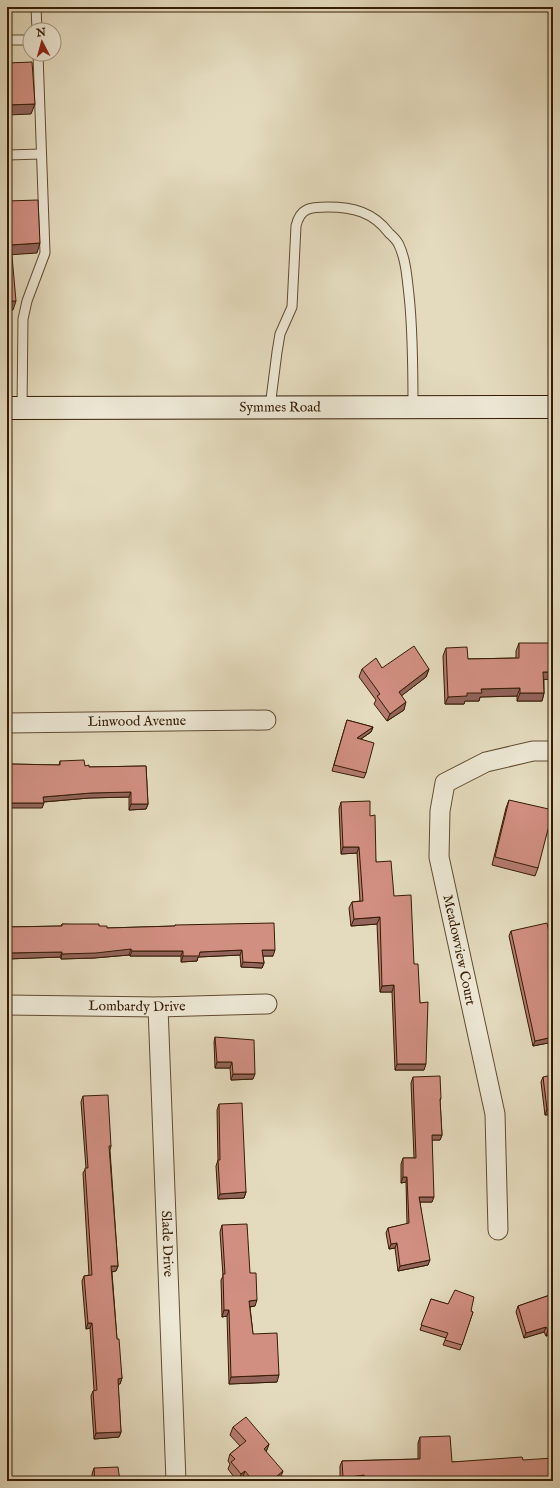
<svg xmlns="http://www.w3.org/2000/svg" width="560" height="1488" viewBox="0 0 560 1488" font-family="'IM FELL English',serif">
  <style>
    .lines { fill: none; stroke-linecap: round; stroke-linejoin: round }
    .service-casing { stroke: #624c32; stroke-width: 11 }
    .minor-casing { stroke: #624c32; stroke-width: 21 }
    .secondary-casing { stroke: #361c04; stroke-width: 24 }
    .service { stroke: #ede8d5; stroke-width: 9 }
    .minor { stroke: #ede8d5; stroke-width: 19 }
    .secondary { stroke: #ede8d5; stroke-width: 22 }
    .wall { fill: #b47b70; stroke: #361c04 }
    .shaded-wall { fill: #92645b; stroke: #361c04 }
    .building { fill: #d18f82; stroke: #361c04 }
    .labels { text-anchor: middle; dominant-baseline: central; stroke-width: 3; stroke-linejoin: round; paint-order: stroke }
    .street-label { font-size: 14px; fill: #361c04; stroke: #ede8d5 }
  </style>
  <rect width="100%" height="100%" fill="#e4dbbe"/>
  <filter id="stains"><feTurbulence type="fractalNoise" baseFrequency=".005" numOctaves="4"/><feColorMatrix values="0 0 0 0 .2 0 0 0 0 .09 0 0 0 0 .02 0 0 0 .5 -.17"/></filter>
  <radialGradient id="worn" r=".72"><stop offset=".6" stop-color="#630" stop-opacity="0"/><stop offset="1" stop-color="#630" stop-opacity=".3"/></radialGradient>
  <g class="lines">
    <g class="service-casing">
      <g id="service">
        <polyline points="36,7 37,30"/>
        <polyline points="7,40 30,40"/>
        <polyline points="7,155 41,154"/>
        <path d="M270 407 277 352 280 334 292 307 296 226C300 208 310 207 328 207 353 207 373 212 389 233 392 236 397 240 399 245 406 260 407 278 409 295 413 332 413 370 413 407"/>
        <polyline points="22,408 23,319 27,301 45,253 38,54"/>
      </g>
    </g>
    <g class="minor-casing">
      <g id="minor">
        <path id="s1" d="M7 723 266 720"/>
        <path id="s2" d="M7 1005 158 1007 267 1004"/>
        <path id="s3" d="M158 1007 176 1481"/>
        <polyline points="498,1230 495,1114 439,857 440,811 445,783 486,762 533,751 553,751"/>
      </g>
    </g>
    <g class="secondary-casing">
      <g id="secondary">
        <path id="s4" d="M7 408 553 407"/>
      </g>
    </g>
    <use href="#service" class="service"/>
    <use href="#minor" class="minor"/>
    <use href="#secondary" class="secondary"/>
  </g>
  <g class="wall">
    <polygon points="519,643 544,679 544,693 542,701 517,701 517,696 480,697 479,701 465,701 464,704 445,704 443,656 446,648 468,659 516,658 516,651"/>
    <polygon points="362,669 429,669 426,677 401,696 404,710 387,721 374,704 376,700 359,677"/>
    <polygon points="347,720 373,727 371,732 361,739 366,773 364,778 332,771"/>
    <polygon points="60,761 89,767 146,766 148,804 146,809 129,810 129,797 89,798 44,802 42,808 9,767 10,764 59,765"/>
    <polygon points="509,800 538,868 535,876 492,865 506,808"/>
    <polygon points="341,802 370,816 376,862 394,896 414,964 420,1003 424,1070 395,1070 392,992 380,992 377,924 351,926 349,908 352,902 360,901 357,853 341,854 339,809"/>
    <polygon points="62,924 99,926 107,928 175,926 175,925 273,956 263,956 264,963 262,968 241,967 240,955 198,957 197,961 181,962 181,956 130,956 129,955 94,958 61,959 60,957 7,959 7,927 61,926"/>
    <polygon points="511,931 553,951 553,963 552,963 553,969 553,1042 533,1046 509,936"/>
    <polygon points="215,1037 253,1079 231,1080 230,1068 215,1068 214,1042"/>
    <polygon points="413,1077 441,1098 440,1101 442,1135 440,1140 432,1140 432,1202 420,1202 428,1265 398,1271 395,1248 389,1249 386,1233 388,1228 407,1224 406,1182 401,1183 401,1164 403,1158 414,1158 411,1083"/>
    <polygon points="543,1077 553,1114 545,1115 541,1082"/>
    <polygon points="83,1096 111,1146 110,1150 118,1266 116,1271 112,1272 117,1339 122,1378 120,1384 118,1384 121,1432 119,1437 94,1439 91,1396 93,1391 94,1390 90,1328 86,1329 82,1281 84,1276 89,1275 83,1173 86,1168 81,1102"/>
    <polygon points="219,1104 246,1192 244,1198 218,1199 216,1166 218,1160 217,1110"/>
    <polygon points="222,1225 250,1273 255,1306 250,1307 253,1334 277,1382 229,1384 227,1316 222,1317 221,1280 223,1276 220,1232"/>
    <polygon points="553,1294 553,1334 546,1336 544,1332 524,1338 516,1312 518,1306"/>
    <polygon points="431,1299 473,1312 460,1350 443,1345 446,1338 420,1330"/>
    <polygon points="233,1427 269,1444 266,1452 280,1479 278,1481 244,1481 242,1479 239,1481 237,1481 228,1469 230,1464 228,1461 230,1454 240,1446 230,1435"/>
    <polygon points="420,1437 452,1462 523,1460 553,1481 340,1481 340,1466 342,1461 418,1459 418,1443"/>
    <polygon points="94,1468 120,1481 93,1481 92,1474"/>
  </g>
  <g class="shaded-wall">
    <polygon points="35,104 31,114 7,115 7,105"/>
    <polygon points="40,243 37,253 7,255 11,245"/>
    <polygon points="7,301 16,301 13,310 7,310"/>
    <polygon points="429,669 426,677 396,700 399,692"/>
    <polygon points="543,672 553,672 553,680 541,679"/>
    <polygon points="520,688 517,696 480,697 479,701 465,701 464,704 445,704 448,697 481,689"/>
    <polygon points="520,693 544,693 542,701 517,701"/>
    <polygon points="406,702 404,710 387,721 390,714"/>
    <polygon points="373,727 371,732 355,743 357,738"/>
    <polygon points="131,792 129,797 89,798 42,802 43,797 91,793"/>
    <polygon points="7,803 44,803 42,808 7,808"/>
    <polygon points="131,804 148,804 146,809 129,810"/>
    <polygon points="343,847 359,847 357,853 341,854"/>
    <polygon points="380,917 377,924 351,926 354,919"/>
    <polygon points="131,949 129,955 94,958 61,959 62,954"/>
    <polygon points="242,950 240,955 198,957 197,961 181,962 183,956 200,952"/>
    <polygon points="262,950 275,950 273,956 260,956"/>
    <polygon points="132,951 183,951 181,956 130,956"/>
    <polygon points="62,952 60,957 7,959 7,953"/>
    <polygon points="551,958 553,958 553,963 549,963"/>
    <polygon points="243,962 264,963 262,968 241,967"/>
    <polygon points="394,985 392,992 380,992 382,986"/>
    <polygon points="553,1037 553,1042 533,1046 535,1041"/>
    <polygon points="217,1062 232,1062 230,1068 215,1068"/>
    <polygon points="397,1064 426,1064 424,1070 395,1070"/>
    <polygon points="233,1074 255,1074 253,1079 231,1080"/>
    <polygon points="547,1109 553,1109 553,1114 545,1115"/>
    <polygon points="432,1135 442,1135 440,1140 430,1140"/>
    <polygon points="403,1177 407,1177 406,1182 401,1183"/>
    <polygon points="246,1192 244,1198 218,1199 220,1194"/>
    <polygon points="419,1197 434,1197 432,1202 417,1202"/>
    <polygon points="397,1243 395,1248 389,1249 391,1244"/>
    <polygon points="430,1260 428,1265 398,1271 400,1266"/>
    <polygon points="111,1266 118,1266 116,1271 109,1272"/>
    <polygon points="257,1300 255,1306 247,1307 249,1301"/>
    <polygon points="224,1310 229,1310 227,1316 222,1317"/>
    <polygon points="88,1323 92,1323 90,1328 86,1329"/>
    <polygon points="546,1327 544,1332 524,1338 526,1333"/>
    <polygon points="553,1329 553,1334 546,1336 548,1330"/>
    <polygon points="279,1375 277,1382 229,1384 231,1377"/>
    <polygon points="122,1378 120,1384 116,1384 118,1379"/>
    <polygon points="121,1432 119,1437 94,1439 96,1433"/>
    <polygon points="269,1444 266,1452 264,1449"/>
    <polygon points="245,1471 242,1479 239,1481 241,1474"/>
    <polygon points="283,1471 280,1479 278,1481 271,1481"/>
    <polygon points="364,1475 362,1481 341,1481 343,1478"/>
  </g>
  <g class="building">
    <polygon points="32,62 35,104 7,105 7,63"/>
    <polygon points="38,200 40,243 11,245 16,301 7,301 7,201"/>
    <polygon points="519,643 553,643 553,672 543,672 544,693 520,693 520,688 481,689 482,693 467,693 467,696 448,697 446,648 467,647 468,659 519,658"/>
    <polygon points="414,646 429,669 399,692 406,702 390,714 377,696 380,694 362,669 376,658 382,668"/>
    <polygon points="347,720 373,727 357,738 374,743 366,773 334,765"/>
    <polygon points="84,760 85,766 89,765 89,767 146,766 148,804 131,804 131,792 91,793 43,797 44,803 7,803 7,767 10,767 10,764 60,765 60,761"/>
    <polygon points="509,800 553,810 538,868 495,857"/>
    <polygon points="370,801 370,816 375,815 376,862 391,861 394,896 411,895 414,964 418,964 420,1003 428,1002 426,1064 397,1064 394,985 382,986 380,917 354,919 352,902 363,901 359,847 343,847 341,802"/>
    <polygon points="274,923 275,950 262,950 264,963 243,962 242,950 200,952 199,956 183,956 183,951 132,951 131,949 96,953 62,954 62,952 7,953 7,927 62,926 62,924 99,924 99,926 107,926 107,928 175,926 175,925"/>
    <polygon points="547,923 553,951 553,958 551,958 553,969 553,1037 535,1041 511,931"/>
    <polygon points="215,1037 254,1040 255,1074 233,1074 232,1062 217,1062"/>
    <polygon points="553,1075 553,1109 547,1109 543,1077"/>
    <polygon points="440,1076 441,1098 440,1099 442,1135 432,1135 434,1197 419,1197 430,1260 400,1266 397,1243 391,1244 388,1228 409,1223 407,1177 403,1177 403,1158 416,1158 413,1077"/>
    <polygon points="108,1095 111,1146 109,1146 118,1266 111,1266 117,1339 119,1339 122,1378 118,1379 121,1432 96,1433 93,1391 97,1390 92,1323 88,1323 84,1276 92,1275 85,1168 88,1168 83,1096"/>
    <polygon points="242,1103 246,1192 220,1194 218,1160 220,1160 219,1104"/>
    <polygon points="247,1224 250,1273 256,1273 257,1300 249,1301 253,1334 277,1333 279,1375 231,1377 229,1310 224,1310 223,1274 225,1274 222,1225"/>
    <polygon points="455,1290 474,1297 471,1311 473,1312 462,1345 445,1340 448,1333 421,1325 431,1299 448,1304"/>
    <polygon points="553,1294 553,1329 548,1330 546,1327 526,1333 518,1306"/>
    <polygon points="246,1417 269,1444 264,1449 283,1471 271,1481 253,1481 245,1471 241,1474 231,1462 235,1459 230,1454 246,1441 233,1427"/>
    <polygon points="450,1436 452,1462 522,1457 523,1460 553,1458 553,1481 365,1481 364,1475 343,1478 342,1461 420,1459 420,1437"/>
    <polygon points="118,1467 120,1481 95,1481 94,1468"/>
  </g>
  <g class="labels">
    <g class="street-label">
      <text stroke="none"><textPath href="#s4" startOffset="273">Symmes Road</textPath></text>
      <text stroke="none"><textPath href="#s1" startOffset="130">Linwood Avenue</textPath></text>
      <text transform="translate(459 950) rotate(78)">Meadowview Court</text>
      <text stroke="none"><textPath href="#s2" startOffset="130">Lombardy Drive</textPath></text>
      <text stroke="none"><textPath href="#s3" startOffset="237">Slade Drive</textPath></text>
    </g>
  </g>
  <rect width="560" height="1488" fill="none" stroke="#e4dbbe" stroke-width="24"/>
  <rect x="8" y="8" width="544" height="1472" fill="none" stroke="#361c04" stroke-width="2"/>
  <rect x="12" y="12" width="536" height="1464" fill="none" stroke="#361c04"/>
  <g transform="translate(42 42) rotate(354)"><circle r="19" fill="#ede8d5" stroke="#a49681"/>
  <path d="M0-3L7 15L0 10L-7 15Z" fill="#8f2418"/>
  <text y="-6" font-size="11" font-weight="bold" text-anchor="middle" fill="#361c04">N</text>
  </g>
  <rect width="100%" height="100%" filter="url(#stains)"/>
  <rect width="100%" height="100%" fill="url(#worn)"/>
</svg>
